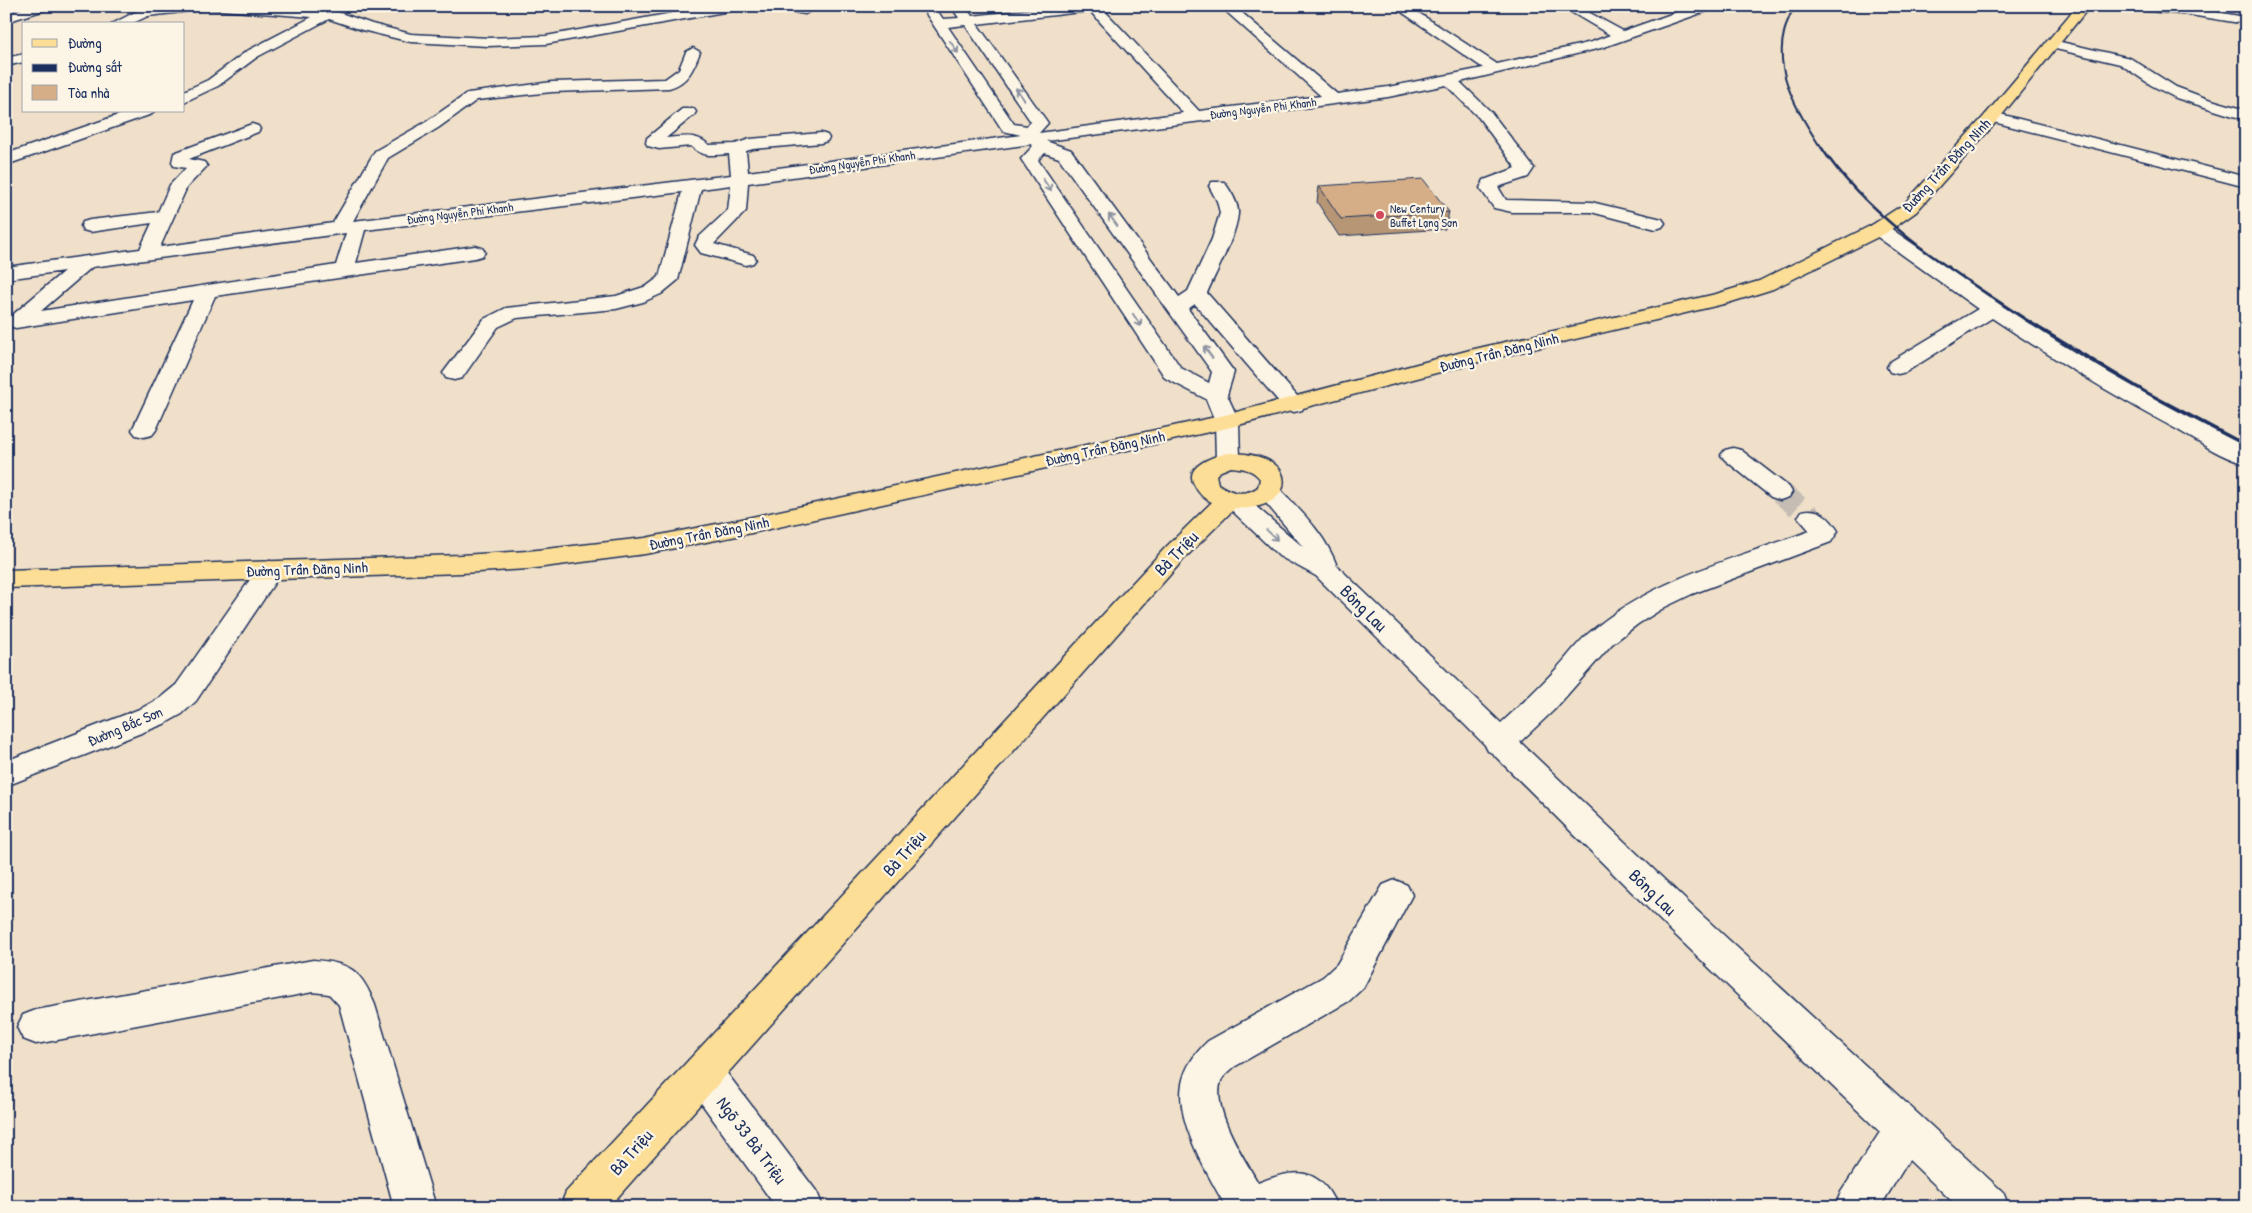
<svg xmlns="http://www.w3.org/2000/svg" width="2252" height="1213" viewBox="0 0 2252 1213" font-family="'Patrick Hand',sans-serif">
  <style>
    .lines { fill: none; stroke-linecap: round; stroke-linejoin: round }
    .minor-tunnel { stroke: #c5bdb4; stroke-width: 23; stroke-dasharray: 23 12; stroke-linecap: butt }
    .minor-casing { stroke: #1b2f5e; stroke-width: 3 }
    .major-casing { stroke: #1b2f5e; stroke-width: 3 }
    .minor { fill: #fcf5e5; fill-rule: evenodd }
    .major { fill: #fcde96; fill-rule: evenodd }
    .rail-far2 { stroke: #1b2f5e; stroke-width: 2 }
    .rail-far1 { stroke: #1b2f5e; stroke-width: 2.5 }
    .rail { stroke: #1b2f5e; stroke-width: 3 }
    .wall { fill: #b79674; stroke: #1b2f5e }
    .building { fill: #d5ae87; stroke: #1b2f5e }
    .oneway { stroke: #8c92a2 }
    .poi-dot { fill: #d1495b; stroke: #fcf5e5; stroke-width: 2 }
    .labels { text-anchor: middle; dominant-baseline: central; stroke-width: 4.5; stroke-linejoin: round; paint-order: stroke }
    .far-street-label { font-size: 12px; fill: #1b2f5e; stroke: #fcf5e5 }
    .far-poi-label { font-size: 12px; fill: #1b2f5e; stroke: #fcf5e5; text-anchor: start }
    .street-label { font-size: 15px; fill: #1b2f5e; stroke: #fcf5e5 }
    .near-street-label { font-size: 18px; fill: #1b2f5e; stroke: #fcf5e5 }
  </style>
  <rect width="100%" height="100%" fill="#f0e0c9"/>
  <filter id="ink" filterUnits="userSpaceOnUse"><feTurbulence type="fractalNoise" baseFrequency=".02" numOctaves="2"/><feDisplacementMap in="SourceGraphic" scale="10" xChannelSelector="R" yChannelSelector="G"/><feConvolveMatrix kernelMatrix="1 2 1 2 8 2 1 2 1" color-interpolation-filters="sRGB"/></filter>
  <g filter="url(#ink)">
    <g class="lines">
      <polyline class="minor-tunnel" points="1780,492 1811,517"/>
      <g class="minor-casing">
        <g id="minor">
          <polygon points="29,6 49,6 48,9 6,22 6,14"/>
          <polygon points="139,6 274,6 329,9 372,24 411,34 488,38 546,36 711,6 741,6 735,10 546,44 488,46 411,42 362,30 329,19 257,57 218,86 184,102 184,91 208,80 247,51 312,17 208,9 148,16 131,24 112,24 139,10"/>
          <polygon points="777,6 806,6 812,10 805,14 778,9"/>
          <path d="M921 6H934L943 19 959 18 953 9 955 6H965L972 16 1060 6H1103L1102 8 1199 111 1321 96 1220 6H1234L1337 94 1388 87 1483 68 1393 6H1408L1497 64 1592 42 1610 35 1561 6H1577L1623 31 1694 6H1714L1713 9 1601 48 1460 82 1491 112 1534 168 1528 177 1498 187 1506 200 1591 202 1662 219 1665 223 1662 227 1656 229 1591 212H1512L1494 208 1480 188 1484 180 1516 168 1479 118 1446 85 1388 97 1046 141 1071 150 1179 297 1188 291 1212 239 1220 213 1217 201 1209 186 1212 182H1224C1230 190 1239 204 1238 214 1236 236 1216 272 1207 293L1305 405 1302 410 1294 412 1286 410 1195 304 1188 309 1234 372 1227 395 1239 421 1240 460 1236 465 1228 467 1220 465 1216 460 1215 421 1206 399 1165 378 1162 373 1021 159 1033 146 1031 144 748 183 746 211 714 244 753 255 756 259 753 263 746 265 701 253 695 245 699 237 728 210 731 185 701 189 678 280 661 294 643 302 616 309 517 318 498 327 462 378 454 380 446 378 443 373 484 319 506 308 616 296 647 286 659 277 682 192 365 230 356 263 475 246 482 248 485 252 482 256 475 258 215 296 156 430 152 435 144 437 136 435 132 430 193 300 16 328 9 326 6 323 9 318 64 271 6 279V267L140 249 152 223 90 232 83 230 81 226 83 222 90 220 158 212 170 185 186 168 174 166 172 162 174 153 252 124 258 126 260 129 258 132 189 159 204 162 207 166 187 187 160 247 333 223 375 151 426 122 468 93 552 82 665 79 679 69 686 52 693 48 700 52C694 68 688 83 669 88L552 92 477 100 438 128 388 158 353 221 731 175 729 154C712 155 704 158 691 146L659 149 648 146 646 143 647 138 682 109H694L696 112 694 115 666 138C682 137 696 133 709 145L735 144 750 139 821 133 827 135 829 138 827 141 821 143 753 149 746 151 748 172 1021 135 1003 131ZM1090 11 1183 113 1039 133 1048 123 977 24ZM965 25 1031 122 1027 126 1014 124 948 27ZM1045 153 1059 158 1212 372 1209 383 1181 368 1038 160ZM346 233 336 265 41 311 92 267Z"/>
          <polygon points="2134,6 2182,6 2239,16 2246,14 2246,24 2190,15 2140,10"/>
          <polygon points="2052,40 2130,58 2176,87 2208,99 2246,110 2246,120 2176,98 2151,85 2120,64 2047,47 2045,44 2047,41"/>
          <polygon points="24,54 24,62 6,66 6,58"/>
          <polygon points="130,111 154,111 152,114 6,165 6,154"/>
          <polygon points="1992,112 2246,177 2246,187 1986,120 1984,117 1986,114"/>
          <path d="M1879 223 1886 225 1900 235C1943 264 1984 295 2028 323 2098 369 2172 409 2246 447V464C2222 458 2199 442 2178 430 2114 396 2052 358 1992 318L1906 372 1898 374 1890 372 1887 367 1890 362 1978 309 1872 233 1870 229 1872 225Z"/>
          <polygon points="1733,448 1741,450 1789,487 1792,492 1789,497 1780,500 1771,497 1725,460 1721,455 1725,450"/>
          <path d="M1268 483 1277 486C1301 512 1324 532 1337 566L1501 723C1521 705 1539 687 1558 667 1569 655 1580 639 1594 629 1656 578 1736 558 1810 531L1798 517 1802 511C1819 507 1829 517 1838 531L1831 542 1692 594 1665 607 1638 624 1612 644 1554 710 1520 742 1693 907 2003 1192 2009 1207H1958L1909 1160 1880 1207H1835L1841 1192 1880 1132 1669 929 1492 753 1488 751 1485 745 1316 576 1279 556 1223 502 1227 497 1236 494 1245 497 1303 547 1256 491 1259 486Z"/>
          <polygon points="270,561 279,564 283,570 196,701 182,714 164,724 6,786 6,761 142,708 160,698 176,685 261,564"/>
          <path d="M1395 880 1407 885 1412 895 1363 988 1349 1001 1234 1067C1230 1071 1223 1076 1221 1081 1211 1110 1245 1159 1258 1183 1295 1168 1320 1166 1337 1207H1226C1208 1175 1175 1121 1182 1084 1185 1067 1195 1053 1208 1041L1323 977 1337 964 1383 885Z"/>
          <path d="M313 960C351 963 361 970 375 1005L436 1207H394L339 1005 329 994 313 992 36 1044 23 1039 17 1027 23 1015 36 1010Z"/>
          <polygon points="703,1055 717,1060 817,1192 823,1207 776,1207 689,1086 684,1073 689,1060"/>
        </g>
      </g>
      <g class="major-casing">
        <g id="major">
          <polygon points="2077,6 2090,6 1998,120 1916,212 1886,233 1773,289 1728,303 1482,361 1227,428 747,534 645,554 528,569 461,573 6,588 6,570 461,555 528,551 645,538 747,518 1225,415 1470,350 1716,294 1759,281 1872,225 1904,204 1986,114"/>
          <path d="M1228 453C1242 453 1262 455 1274 464 1287 473 1287 491 1273 500 1263 507 1247 509 1235 508L1184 559 609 1207H560L566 1192 1166 547 1212 502C1204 499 1199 494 1195 486 1182 466 1214 456 1228 453ZM1231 467C1242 468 1253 469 1260 479L1258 487C1245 497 1231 493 1218 484L1216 475 1221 471Z"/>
        </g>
      </g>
      <use href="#minor" class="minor"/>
      <use href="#major" class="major"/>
      <path class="rail-far2" d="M1795 6C1765 56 1791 101 1819 145"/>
      <path class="rail-far1" d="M1819 144C1869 221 1961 277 2038 327"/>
      <polyline class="rail" points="2036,326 2144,391 2246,445"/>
    </g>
    <polygon class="wall" points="1319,186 1449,212 1445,229 1339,236 1317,202"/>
    <polygon class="building" points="1423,179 1449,212 1341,219 1319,186"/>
    <defs><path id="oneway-shaft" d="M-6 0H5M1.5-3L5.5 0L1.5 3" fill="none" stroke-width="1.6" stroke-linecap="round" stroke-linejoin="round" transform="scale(1.25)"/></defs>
    <g class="oneway">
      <use href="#oneway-shaft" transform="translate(954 47) rotate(56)"/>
      <use href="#oneway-shaft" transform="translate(1020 94) rotate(-125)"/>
      <use href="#oneway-shaft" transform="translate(1047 185) rotate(56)"/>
      <use href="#oneway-shaft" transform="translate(1113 220) rotate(-126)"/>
      <use href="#oneway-shaft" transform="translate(1137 320) rotate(56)"/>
      <use href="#oneway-shaft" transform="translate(1208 352) rotate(-126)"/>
      <use href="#oneway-shaft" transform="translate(1272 535) rotate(43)"/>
    </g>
  </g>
  <circle class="poi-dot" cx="1380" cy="215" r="5"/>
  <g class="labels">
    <g class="far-street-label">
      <text transform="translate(1263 108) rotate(-7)">Đường Nguyễn Phi Khanh</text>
      <text transform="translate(862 162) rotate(-8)">Đường Nguyễn Phi Khanh</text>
      <text transform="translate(460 213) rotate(-7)">Đường Nguyễn Phi Khanh</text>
    </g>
    <g class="far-poi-label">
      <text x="1390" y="208">New Century<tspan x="1390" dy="14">Buffet Lạng Sơn</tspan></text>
    </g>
    <g class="street-label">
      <text transform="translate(1946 165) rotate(-47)">Đường Trần Đăng Ninh</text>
      <text transform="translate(1499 352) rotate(-14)">Đường Trần Đăng Ninh</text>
      <text transform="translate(1105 448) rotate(-12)">Đường Trần Đăng Ninh</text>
      <text transform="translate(709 533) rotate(-11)">Đường Trần Đăng Ninh</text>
      <text transform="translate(307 569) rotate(-2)">Đường Trần Đăng Ninh</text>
      <text transform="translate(125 726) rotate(-23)">Đường Bắc Sơn</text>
    </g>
    <g class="near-street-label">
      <text transform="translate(1176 553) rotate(-46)">Bà Triệu</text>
      <text transform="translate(1364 608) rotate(45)">Bông Lau</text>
      <text transform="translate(904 853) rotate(-48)">Bà Triệu</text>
      <text transform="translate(1653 892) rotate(44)">Bông Lau</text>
      <text transform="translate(752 1140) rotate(53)">Ngõ 33 Bà Triệu</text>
      <text transform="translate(631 1152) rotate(-48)">Bà Triệu</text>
    </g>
  </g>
  <rect width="2252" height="1213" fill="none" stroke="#fcf5e5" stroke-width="25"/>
  <rect x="12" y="12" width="2227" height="1188" fill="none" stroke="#1b2f5e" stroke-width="2" filter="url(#ink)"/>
  <rect x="22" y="22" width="162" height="90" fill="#fcf5e5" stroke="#a2a6af"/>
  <rect x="32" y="39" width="25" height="8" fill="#fcde96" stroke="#a2a6af"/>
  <text x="68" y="48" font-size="15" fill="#1b2f5e">Đường</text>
  <rect x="32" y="64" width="25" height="8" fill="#1b2f5e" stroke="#a2a6af"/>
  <text x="68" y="72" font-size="15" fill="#1b2f5e">Đường sắt</text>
  <rect x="32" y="85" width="25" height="15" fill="#d5ae87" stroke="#a2a6af"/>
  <text x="68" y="98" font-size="15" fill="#1b2f5e">Tòa nhà</text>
</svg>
